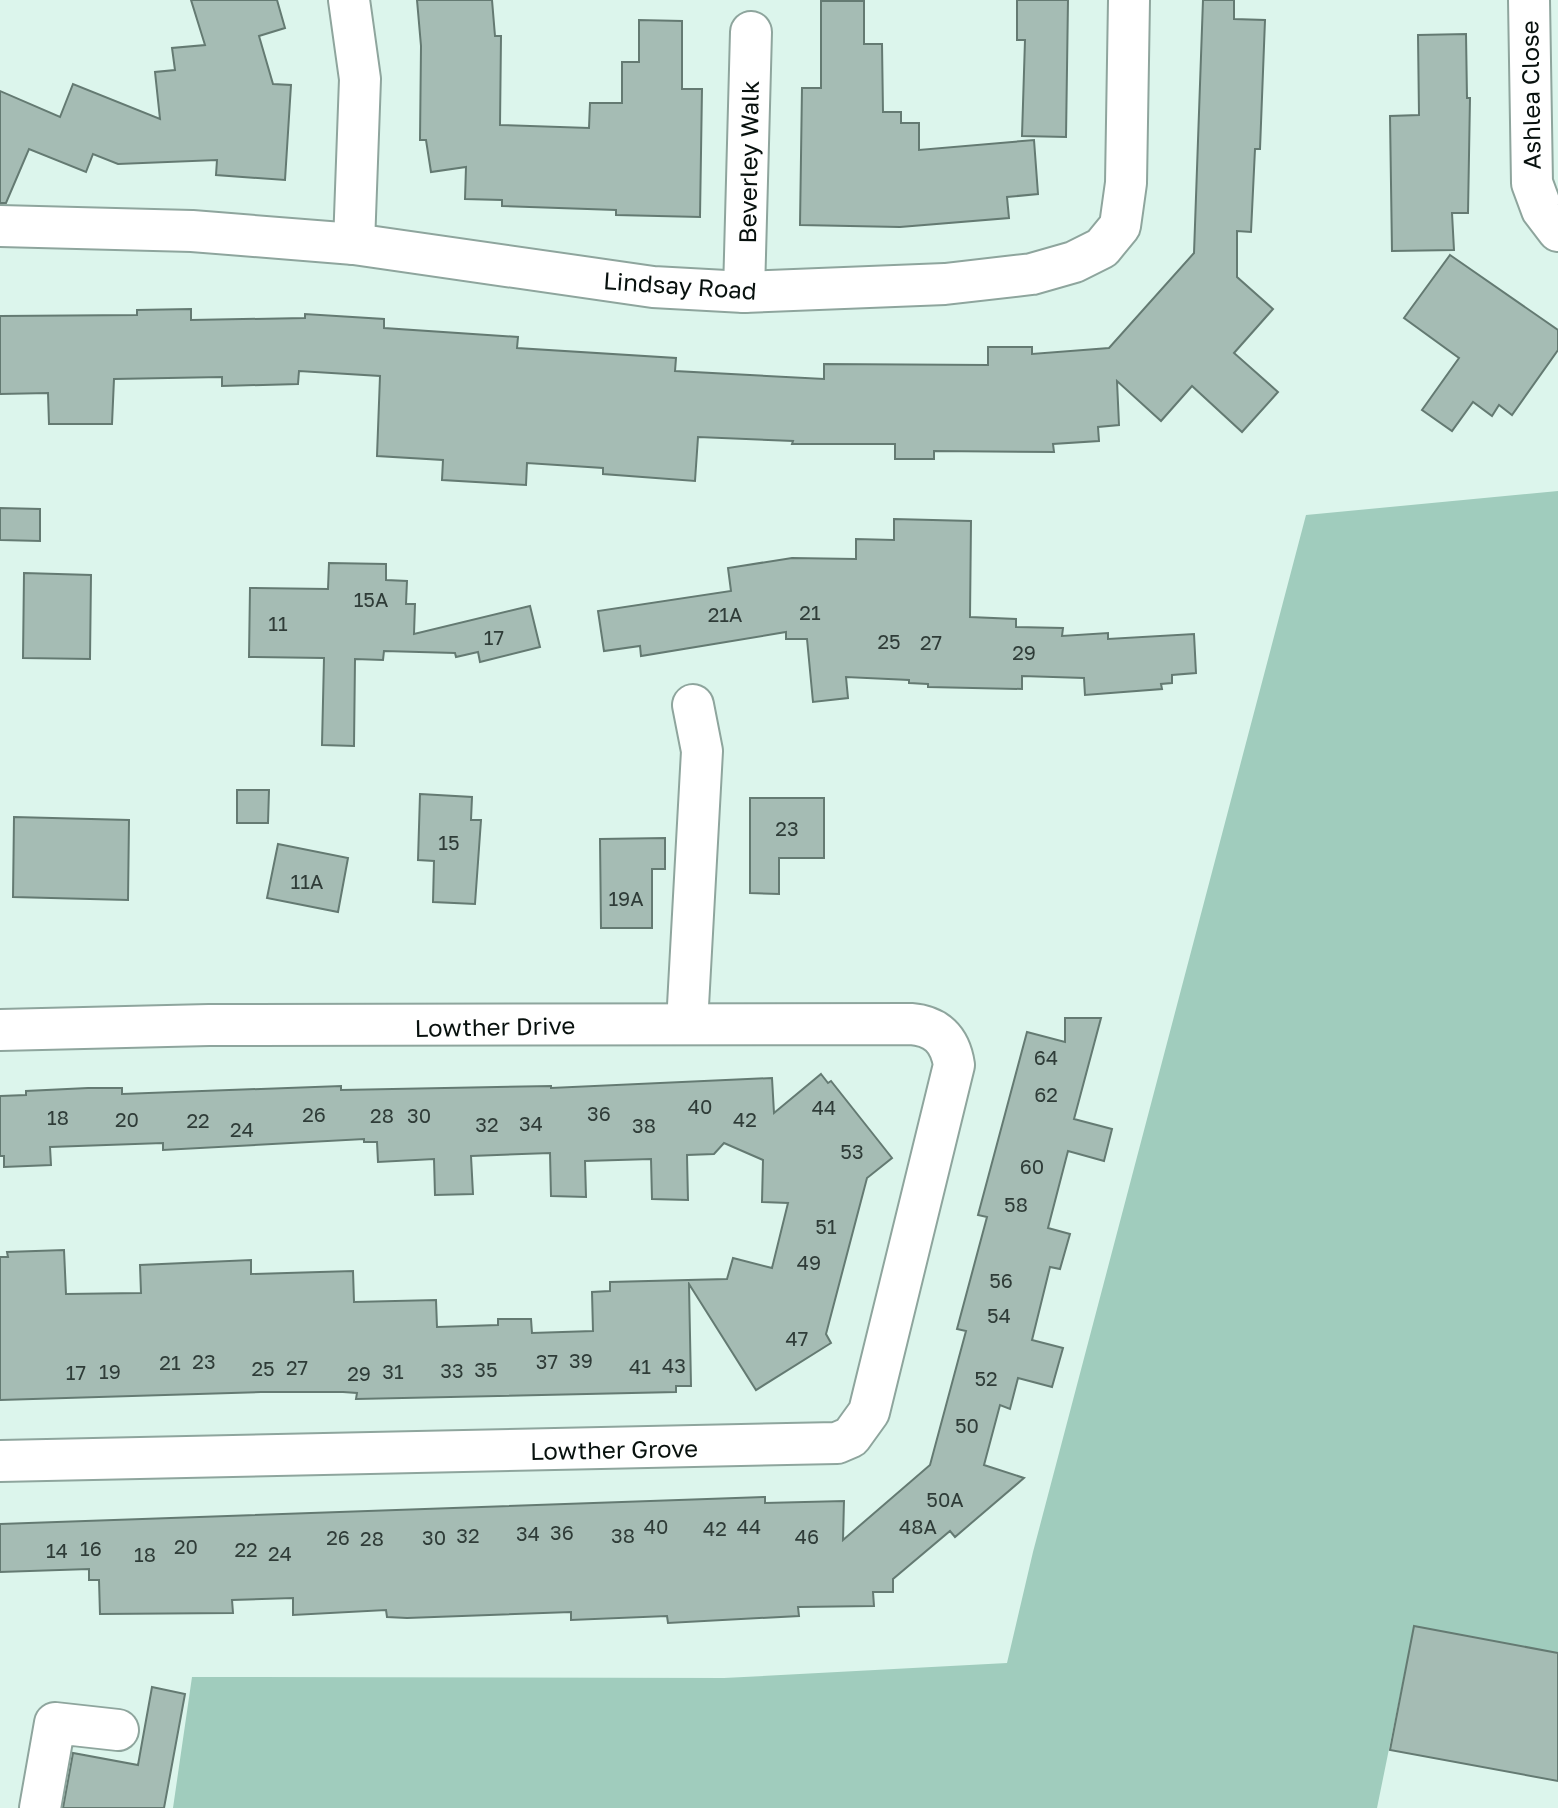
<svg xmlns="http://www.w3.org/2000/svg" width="1558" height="1808" viewBox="0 0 1558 1808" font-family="'Golos Text',sans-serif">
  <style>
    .green { fill: #a0ccbd }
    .building { fill: #a5bcb4; stroke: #647a72; stroke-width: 2 }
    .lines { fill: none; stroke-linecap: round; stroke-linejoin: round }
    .minor-casing { stroke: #8ea59d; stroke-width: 44 }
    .minor { stroke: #fff; stroke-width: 40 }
    .labels { text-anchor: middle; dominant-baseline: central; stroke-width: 8; stroke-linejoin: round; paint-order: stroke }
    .number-label { font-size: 20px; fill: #2f3c38 }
    .street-label { font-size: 24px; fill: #08110e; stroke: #fff }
  </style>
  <rect width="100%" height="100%" fill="#dcf5ec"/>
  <polygon class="green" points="1558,491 1558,1653 1414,1626 1377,1808 173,1808 192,1677 724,1678 1007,1663 1033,1552 1306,515"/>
  <g class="building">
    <polygon points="191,0 277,0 285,28 259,36 273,84 291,85 285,180 216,175 217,160 118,164 93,154 86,172 29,149 6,203 0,203 0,91 60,117 73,84 160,119 155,72 175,70 172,48 205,45"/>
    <polygon points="417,0 492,0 495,36 501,36 500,125 589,128 590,103 622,103 622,62 639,62 639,20 682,21 682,89 702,89 700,217 616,215 616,210 502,206 502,200 465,199 466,167 431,172 426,140 420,140 421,46"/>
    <polygon points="1017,0 1068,0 1066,137 1022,136 1025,40 1017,40"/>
    <polygon points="1203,0 1234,0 1234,19 1265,20 1260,149 1255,149 1251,232 1237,231 1237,277 1273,309 1234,353 1278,392 1242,432 1192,386 1161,421 1117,381 1119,425 1098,427 1099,441 1053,444 1054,452 934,451 934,459 895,459 895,444 792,444 793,441 698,437 695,481 603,474 603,468 527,463 526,485 442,480 443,460 377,456 380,376 299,371 298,384 222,386 222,377 114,379 112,424 49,424 48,393 0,394 0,316 137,315 137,310 191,309 191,320 305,318 305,314 384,319 384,328 518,337 517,348 676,358 675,371 824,379 824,364 988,365 988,347 1032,347 1032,354 1109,348 1194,253"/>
    <polygon points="821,1 864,1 864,44 882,44 883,112 901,112 901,123 919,123 919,150 1034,140 1038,194 1007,197 1009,218 900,227 800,225 802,88 821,88"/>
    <polygon points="1466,34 1467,98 1470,98 1468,213 1452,213 1454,250 1392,251 1390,116 1419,115 1418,35"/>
    <polygon points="1450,255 1558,330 1558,350 1512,415 1499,405 1492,416 1473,402 1452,431 1422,410 1459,358 1404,318"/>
    <polygon points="0,508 40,509 40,541 0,540"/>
    <polygon points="894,519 971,521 970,617 1016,619 1016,627 1063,628 1062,636 1108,633 1108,639 1194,634 1196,673 1172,675 1172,683 1161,684 1162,689 1085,695 1084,678 1022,676 1022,689 928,687 928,684 909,683 909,680 846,677 848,698 813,702 807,639 786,639 786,632 641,656 640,646 604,651 598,611 731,591 728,568 792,558 856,559 856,539 894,540"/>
    <polygon points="329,563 386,564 386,580 407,581 406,604 415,604 414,634 530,606 540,647 480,662 478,652 456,657 455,653 384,651 383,660 355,659 354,746 322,745 324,658 249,657 250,588 328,589"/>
    <polygon points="24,573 91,575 90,659 23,658"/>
    <polygon points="237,790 269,790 268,823 237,823"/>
    <polygon points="420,794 472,797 471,820 481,820 475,904 433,902 434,861 418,860"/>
    <polygon points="750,798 824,798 824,858 779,858 779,894 750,893"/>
    <polygon points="14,817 129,820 128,900 13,897"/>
    <polygon points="665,838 665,869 652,869 652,928 601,928 600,839"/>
    <polygon points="278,844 348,858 338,912 267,898"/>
    <polygon points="1065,1018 1101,1018 1074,1119 1112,1129 1104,1161 1068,1151 1048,1228 1070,1234 1060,1269 1050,1267 1032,1340 1063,1348 1052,1387 1018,1378 1010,1409 1000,1405 984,1465 1024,1478 955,1537 950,1531 893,1579 893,1592 873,1592 874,1606 798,1607 799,1616 668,1623 667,1616 571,1620 571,1612 407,1618 387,1617 386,1610 293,1615 293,1598 232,1600 233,1613 100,1614 99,1580 89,1580 89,1569 0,1572 0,1524 765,1497 765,1503 844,1501 843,1540 930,1465 966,1331 957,1329 987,1217 978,1215 1027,1032 1065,1042"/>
    <polygon points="821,1074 828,1083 831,1081 892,1158 867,1178 826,1334 831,1343 756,1390 689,1284 691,1386 676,1386 676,1392 356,1399 357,1393 343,1392 261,1392 0,1400 0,1257 8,1257 7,1252 64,1250 66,1294 141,1293 140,1265 251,1260 251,1274 353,1271 354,1302 436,1300 437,1327 498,1325 498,1319 531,1319 532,1333 593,1331 592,1292 610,1291 610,1282 727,1279 733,1258 772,1268 788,1203 762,1202 763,1160 724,1143 714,1154 687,1155 688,1200 652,1199 651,1159 585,1161 586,1197 551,1196 550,1153 471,1156 473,1194 435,1195 434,1159 378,1162 377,1142 364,1142 364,1139 163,1150 163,1143 50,1147 51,1165 4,1167 4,1156 0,1156 0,1096 26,1095 26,1091 88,1088 122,1088 122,1094 341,1086 341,1090 551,1086 551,1088 772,1078 774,1113"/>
    <polygon points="1414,1626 1558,1653 1558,1781 1390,1750"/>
    <polygon points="152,1687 185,1694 164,1808 63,1808 73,1753 138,1765"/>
  </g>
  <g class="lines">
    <g class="minor-casing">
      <g id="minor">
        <polyline points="349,0 360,79 354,244"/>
        <polyline points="1529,0 1532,183 1542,210 1558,231"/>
        <polyline points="0,226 192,231 354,244 653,287 744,292 945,284 1032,274 1074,262 1102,248 1120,226 1126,183 1129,0"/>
        <polyline points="744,292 751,32"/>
        <polyline points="687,1024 702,751 693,705"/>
        <path d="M0 1030 209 1025 911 1024C936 1026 950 1039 954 1065L869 1412 851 1437 837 1443 0 1461"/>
        <polyline points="40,1808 55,1723 118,1730"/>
      </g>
    </g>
    <use href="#minor" class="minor"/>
  </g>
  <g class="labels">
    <g class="number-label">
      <text x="371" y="599">15A</text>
      <text x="810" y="612">21</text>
      <text x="725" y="614">21A</text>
      <text x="278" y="623">11</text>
      <text x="494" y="637">17</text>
      <text x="889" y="641">25</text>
      <text x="931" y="642">27</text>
      <text x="1024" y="652">29</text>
      <text x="787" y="828">23</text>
      <text x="449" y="842">15</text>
      <text x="307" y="881">11A</text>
      <text x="626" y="898">19A</text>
      <text x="1046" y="1057">64</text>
      <text x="1046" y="1094">62</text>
      <text x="700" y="1106">40</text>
      <text x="824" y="1107">44</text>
      <text x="599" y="1113">36</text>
      <text x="314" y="1114">26</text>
      <text x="382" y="1115">28</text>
      <text x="419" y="1115">30</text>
      <text x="58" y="1117">18</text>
      <text x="127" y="1119">20</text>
      <text x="745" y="1119">42</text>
      <text x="198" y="1120">22</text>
      <text x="531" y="1123">34</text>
      <text x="487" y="1124">32</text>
      <text x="644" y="1125">38</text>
      <text x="242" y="1129">24</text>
      <text x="852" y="1151">53</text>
      <text x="1032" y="1166">60</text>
      <text x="1016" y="1204">58</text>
      <text x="826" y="1226">51</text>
      <text x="809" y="1262">49</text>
      <text x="1001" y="1280">56</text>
      <text x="999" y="1315">54</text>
      <text x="797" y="1338">47</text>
      <text x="581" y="1360">39</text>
      <text x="204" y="1361">23</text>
      <text x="547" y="1361">37</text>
      <text x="170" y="1362">21</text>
      <text x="674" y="1365">43</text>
      <text x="640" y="1366">41</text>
      <text x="297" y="1367">27</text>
      <text x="263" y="1368">25</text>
      <text x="486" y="1369">35</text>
      <text x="452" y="1370">33</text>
      <text x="110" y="1371">19</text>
      <text x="393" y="1371">31</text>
      <text x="76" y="1372">17</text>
      <text x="359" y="1373">29</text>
      <text x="986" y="1378">52</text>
      <text x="967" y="1425">50</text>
      <text x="945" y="1499">50A</text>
      <text x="656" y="1526">40</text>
      <text x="749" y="1526">44</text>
      <text x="918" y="1526">48A</text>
      <text x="715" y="1528">42</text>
      <text x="562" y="1532">36</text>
      <text x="528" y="1533">34</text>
      <text x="468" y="1535">32</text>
      <text x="623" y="1535">38</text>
      <text x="807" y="1536">46</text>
      <text x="338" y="1537">26</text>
      <text x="434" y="1537">30</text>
      <text x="372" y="1538">28</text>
      <text x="186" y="1546">20</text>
      <text x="91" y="1548">16</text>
      <text x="246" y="1549">22</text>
      <text x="57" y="1550">14</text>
      <text x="280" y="1553">24</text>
      <text x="145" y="1554">18</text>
    </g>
    <g class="street-label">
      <text transform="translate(1530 95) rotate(-91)">Ashlea Close</text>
      <text transform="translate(748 162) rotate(-89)">Beverley Walk</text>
      <text transform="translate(680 285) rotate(4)">Lindsay Road</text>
      <text transform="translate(495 1026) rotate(-1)">Lowther Drive</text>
      <text transform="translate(614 1449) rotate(-1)">Lowther Grove</text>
    </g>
  </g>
</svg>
